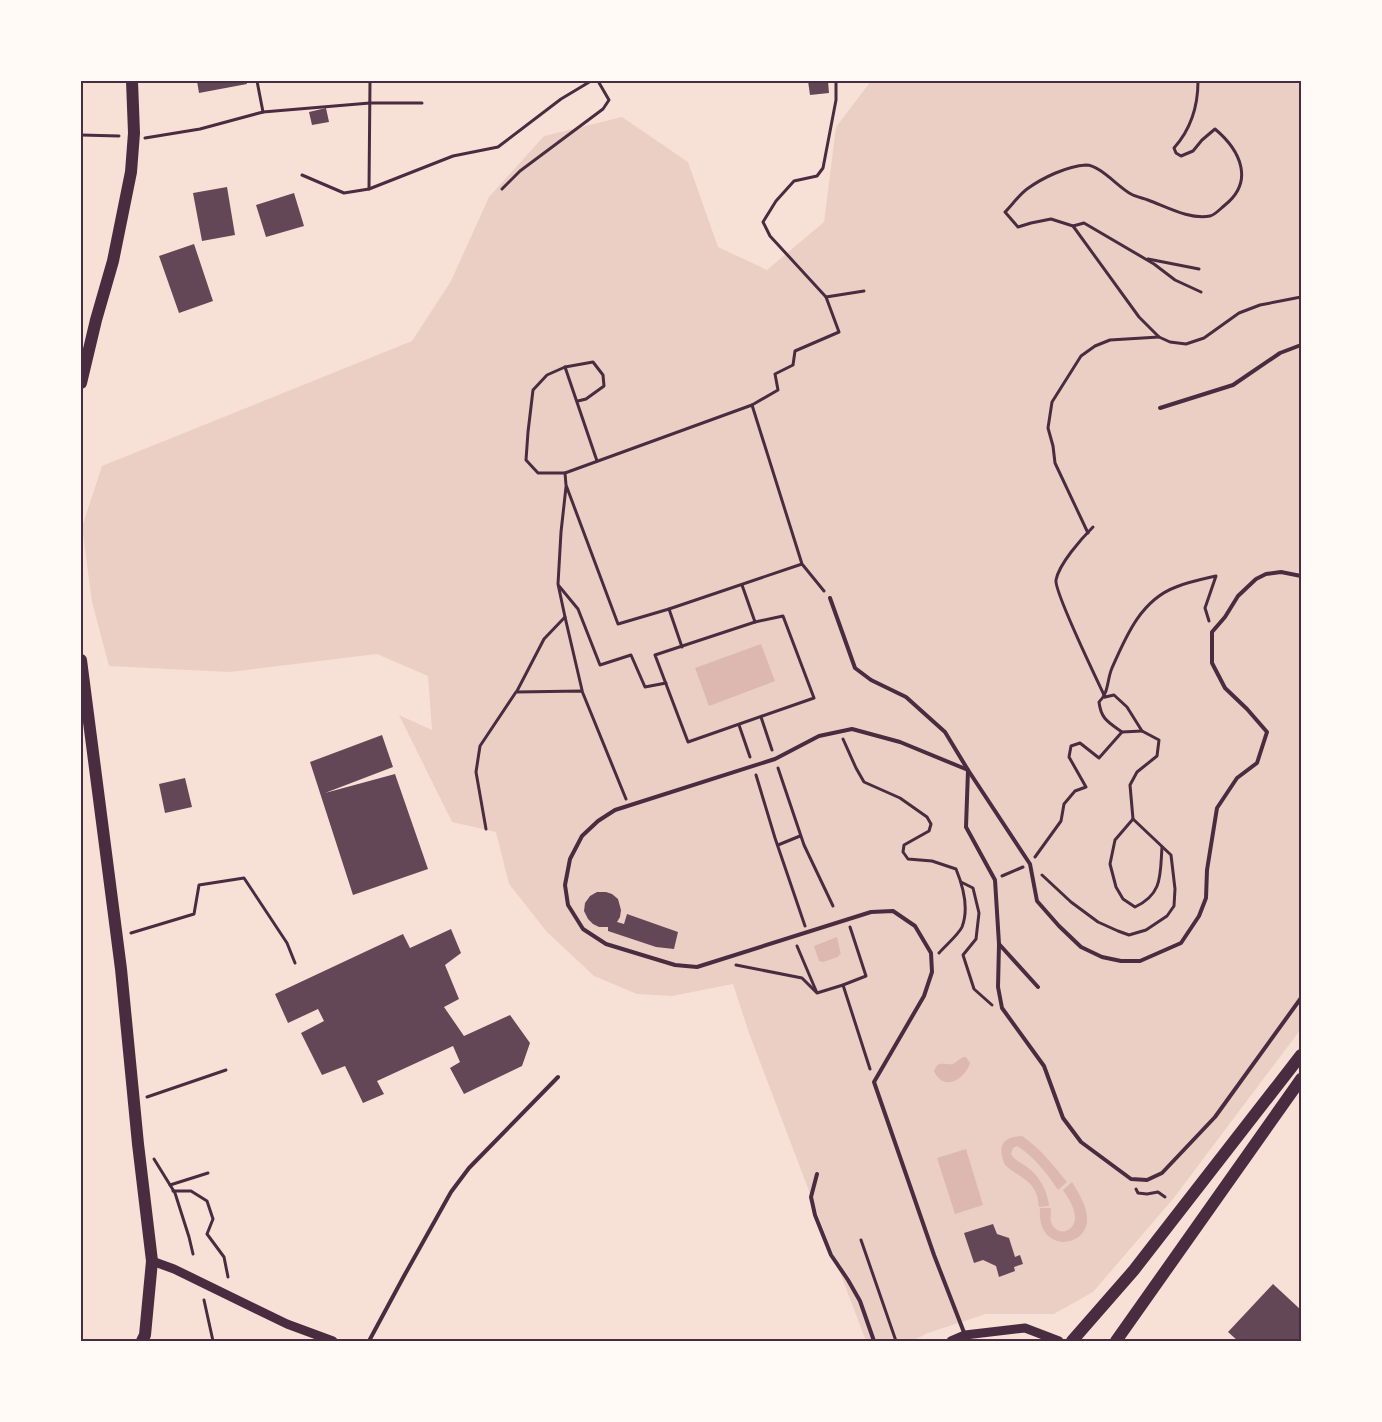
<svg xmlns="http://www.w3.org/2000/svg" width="1382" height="1422" viewBox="0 0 1382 1422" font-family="Raleway,sans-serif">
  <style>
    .green { fill: #ebcfc5 }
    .water { fill: #dcb8b0 }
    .building { fill: #644757 }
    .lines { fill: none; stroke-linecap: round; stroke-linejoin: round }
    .path { stroke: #4a2c40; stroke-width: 3 }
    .service { stroke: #4a2c40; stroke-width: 4 }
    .tertiary { stroke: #4a2c40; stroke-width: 9 }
    .primary { stroke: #4a2c40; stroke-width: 12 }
    .trunk { stroke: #4a2c40; stroke-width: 12 }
    .neatline { fill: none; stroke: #4a2c40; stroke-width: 2 }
  </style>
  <rect width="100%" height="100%" fill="#f7e1d7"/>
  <polygon class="green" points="871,81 1301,81 1301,1029 1173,1199 1093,1292 1054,1314 986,1314 928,1333 912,1341 866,1341 749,1033 733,984 672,996 637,994 594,976 547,932 509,884 496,832 452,822 399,715 432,730 428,676 377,654 230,672 109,666 92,602 82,527 102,466 412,341 451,281 489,197 544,136 622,117 688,162 718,247 767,270 824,222 836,127"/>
  <g class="water">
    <polygon points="761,644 775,681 709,706 695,668"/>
    <polygon points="837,937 841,955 840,954 838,957 823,962 819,961 814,946"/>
    <path d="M963 1057H966L970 1063C965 1080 943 1092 934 1071L937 1065C943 1062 947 1065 953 1064 957 1062 959 1059 963 1057Z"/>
    <path d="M1022 1136C1040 1148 1054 1166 1067 1182L1058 1190C1048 1174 1033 1156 1017 1146L1013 1148 1011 1154C1015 1161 1021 1162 1027 1167 1039 1175 1048 1192 1049 1206L1039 1207C1037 1180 1021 1179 1005 1165 997 1146 1002 1137 1022 1136Z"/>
    <polygon points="966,1149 983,1205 955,1214 937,1158"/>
    <path d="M1072 1182C1078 1192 1086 1204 1087 1217 1090 1248 1036 1255 1040 1208H1051C1051 1213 1050 1218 1051 1222 1057 1238 1076 1232 1075 1216 1074 1206 1068 1198 1063 1190Z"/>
  </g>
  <g class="building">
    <polygon points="197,81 246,81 247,84 199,93"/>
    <polygon points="808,81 828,81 829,93 810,95"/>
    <polygon points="326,108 329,122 312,125 309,112"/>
    <polygon points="227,187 235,235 202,241 193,193"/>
    <polygon points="294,193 304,226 266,237 256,205"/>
    <polygon points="194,244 213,301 179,313 159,256"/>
    <polygon points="382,735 393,767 325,793 395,774 428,869 353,895 310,762"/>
    <polygon points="185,778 192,807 165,813 159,784"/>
    <polygon points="597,892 606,892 612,894 618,899 621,910 620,917 617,922 624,924 627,914 678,932 674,949 656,947 608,931 608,927 599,927 593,924 588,919 584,911 585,903 590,896"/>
    <polygon points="451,929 461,953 445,965 459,999 444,1007 464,1036 510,1015 530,1043 522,1066 464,1094 450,1068 460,1062 453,1046 377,1081 384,1094 363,1103 345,1066 322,1075 301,1033 324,1021 318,1009 288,1023 275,994 403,934 410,948"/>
    <polygon points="993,1224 997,1234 1009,1238 1015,1257 1020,1255 1023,1264 1014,1267 1015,1271 999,1277 996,1266 983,1260 974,1263 964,1233"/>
    <polygon points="1273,1284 1301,1310 1301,1341 1238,1341 1228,1332"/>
  </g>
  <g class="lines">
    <g class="path">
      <polyline points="257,81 263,112"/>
      <path d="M1198 81C1198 106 1191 129 1174 148L1176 153 1181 156 1193 151 1202 140 1215 129C1240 150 1255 181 1225 205 1220 209 1215 215 1210 216 1190 220 1167 207 1148 200 1143 198 1136 197 1131 194 1119 188 1100 165 1086 165 1067 166 1042 178 1027 189 1019 195 1012 205 1005 212L1018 227 1031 223 1051 219 1073 226 1139 317 1159 337 1170 342 1186 344 1204 338 1239 313 1260 305 1301 297"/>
      <polyline points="81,135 119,136"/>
      <polyline points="145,138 200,129 263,112 370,103 422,103"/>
      <polyline points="302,175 344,193 369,189 453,156 498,147 561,99 591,81"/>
      <polyline points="369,189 370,81"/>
      <polyline points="502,189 520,171 603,109 609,100 598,81"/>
      <polyline points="1073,226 1084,223 1154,264 1175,280 1201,292"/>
      <polyline points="1148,259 1199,269"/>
      <polyline points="826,297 864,291"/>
      <polyline points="565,367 597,461"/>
      <polyline points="752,405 778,390 775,374 793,365 795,351 839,332 826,297 770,236 763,222 776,201 794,181 817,176 823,168 836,100 836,81"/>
      <polyline points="565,473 538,473 526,460 528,432 533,390 547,375 565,367 593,362 603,375 604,386 586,399 578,401"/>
      <polyline points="566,487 561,532 558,584 565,617 582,690"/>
      <path d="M1093 527C1081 539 1059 564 1056 580 1054 591 1097 680 1105 697"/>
      <polyline points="1088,533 1055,463 1053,446 1048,428 1052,402 1081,356 1095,346 1110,340 1159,337"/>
      <polyline points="802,564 669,609 618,624 566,485 565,473 752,405 802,564 824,591"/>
      <polyline points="742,585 755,622"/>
      <polyline points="559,586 578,609 600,665 631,655 645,687 666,683"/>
      <polyline points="669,609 682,647"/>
      <polygon points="783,616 814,698 688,742 655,655 755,622"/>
      <polyline points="517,691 544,639 565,617"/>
      <polyline points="761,717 772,750"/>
      <polyline points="739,725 750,757"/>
      <path d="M1142 731 1122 732C1108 722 1101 719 1099 702 1109 693 1107 679 1112 668 1126 636 1141 600 1176 587 1188 582 1203 579 1216 576L1205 608 1209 621"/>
      <path d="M843 739 856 768 864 782 900 798 927 817 931 824 929 831 904 845 903 852 908 859 932 861 956 869C963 886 969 909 962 927 959 934 945 946 939 953"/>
      <polyline points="778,768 804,845 833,906"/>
      <polyline points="756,775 775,838 805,926"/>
      <path d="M1133 819 1115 840 1110 864 1116 887 1123 899 1135 907C1163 894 1160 875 1162 847"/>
      <polyline points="486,829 476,772 480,746 516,692 582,691 626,799"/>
      <polyline points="778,845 800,836"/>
      <polyline points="1035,857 1061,821 1064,804 1075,791 1086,787 1069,757 1071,746 1080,743 1099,758 1122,732"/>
      <polyline points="1042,875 1071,902 1098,922 1118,931 1129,935 1146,930 1167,916 1174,906 1175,889 1171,855 1133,819 1130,785 1137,772 1157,756 1159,740 1142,731 1127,707 1114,695 1105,697"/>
      <polyline points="1002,876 1023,867"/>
      <polyline points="961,882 973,888 979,913 976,939 963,955 974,989 992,1005"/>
      <polyline points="131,933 194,914 199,885 244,878 287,943 295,963"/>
      <polyline points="797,946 817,993 843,985 866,976 850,927"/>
      <polyline points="736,965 802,978 816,992"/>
      <polyline points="843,985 870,1069"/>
      <polyline points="147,1097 226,1070"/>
      <polyline points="154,1159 175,1193 189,1237 193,1254"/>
      <polyline points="170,1185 208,1173"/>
      <polyline points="1136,1189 1138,1193 1147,1194 1158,1192 1165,1197"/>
      <polyline points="173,1191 191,1191 207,1201 213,1219 207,1234 224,1257 228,1277"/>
      <polyline points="861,1240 896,1341"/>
      <polyline points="204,1300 213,1341"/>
    </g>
    <g class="service">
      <polyline points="1160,408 1233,385 1280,353 1301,345"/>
      <polyline points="830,598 855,668 871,680 906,697 945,732 968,770 966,827 995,880 999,944 998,987 1002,1008 1044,1066 1063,1118 1081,1142 1131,1179 1147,1180 1162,1173 1215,1117 1301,998"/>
      <polyline points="999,944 1038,987"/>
      <polyline points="817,1174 811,1197 815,1215 831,1255 848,1280 860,1301 874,1341"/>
      <polyline points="965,1335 934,1255 874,1082 924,996 932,972 931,953 915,926 893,911 871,912 697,967 675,965 606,944 583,929 568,905 565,885 570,859 582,836 598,821 615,810 775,759 819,736 852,729 900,742 968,770 1030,864 1037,901 1059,926 1081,947 1102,957 1121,961 1140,961 1181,943 1199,916 1206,898 1207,870 1217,808 1237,778 1257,763 1267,732 1247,709 1225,688 1212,663 1212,632 1225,617 1238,596 1256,579 1266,574 1281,572 1301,576"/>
      <polyline points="369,1341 404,1276 451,1192 469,1168 558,1077"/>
    </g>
    <g class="tertiary">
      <polyline points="152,1261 174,1269 287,1324 333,1341"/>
      <polyline points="951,1341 965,1335 1025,1328 1059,1341"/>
    </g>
    <g class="primary">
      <polyline points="81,383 96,320 113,261 131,172 134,133 132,81"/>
      <polyline points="81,660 121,969 138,1144 152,1261 145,1335 142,1341"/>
    </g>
    <g class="trunk">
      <polyline points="1072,1341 1134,1270 1301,1055"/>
      <polyline points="1116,1341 1301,1079"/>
    </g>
  </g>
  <rect width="1382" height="1422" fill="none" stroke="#fffaf5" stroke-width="165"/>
  <rect x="82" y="82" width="1218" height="1258" class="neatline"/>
</svg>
